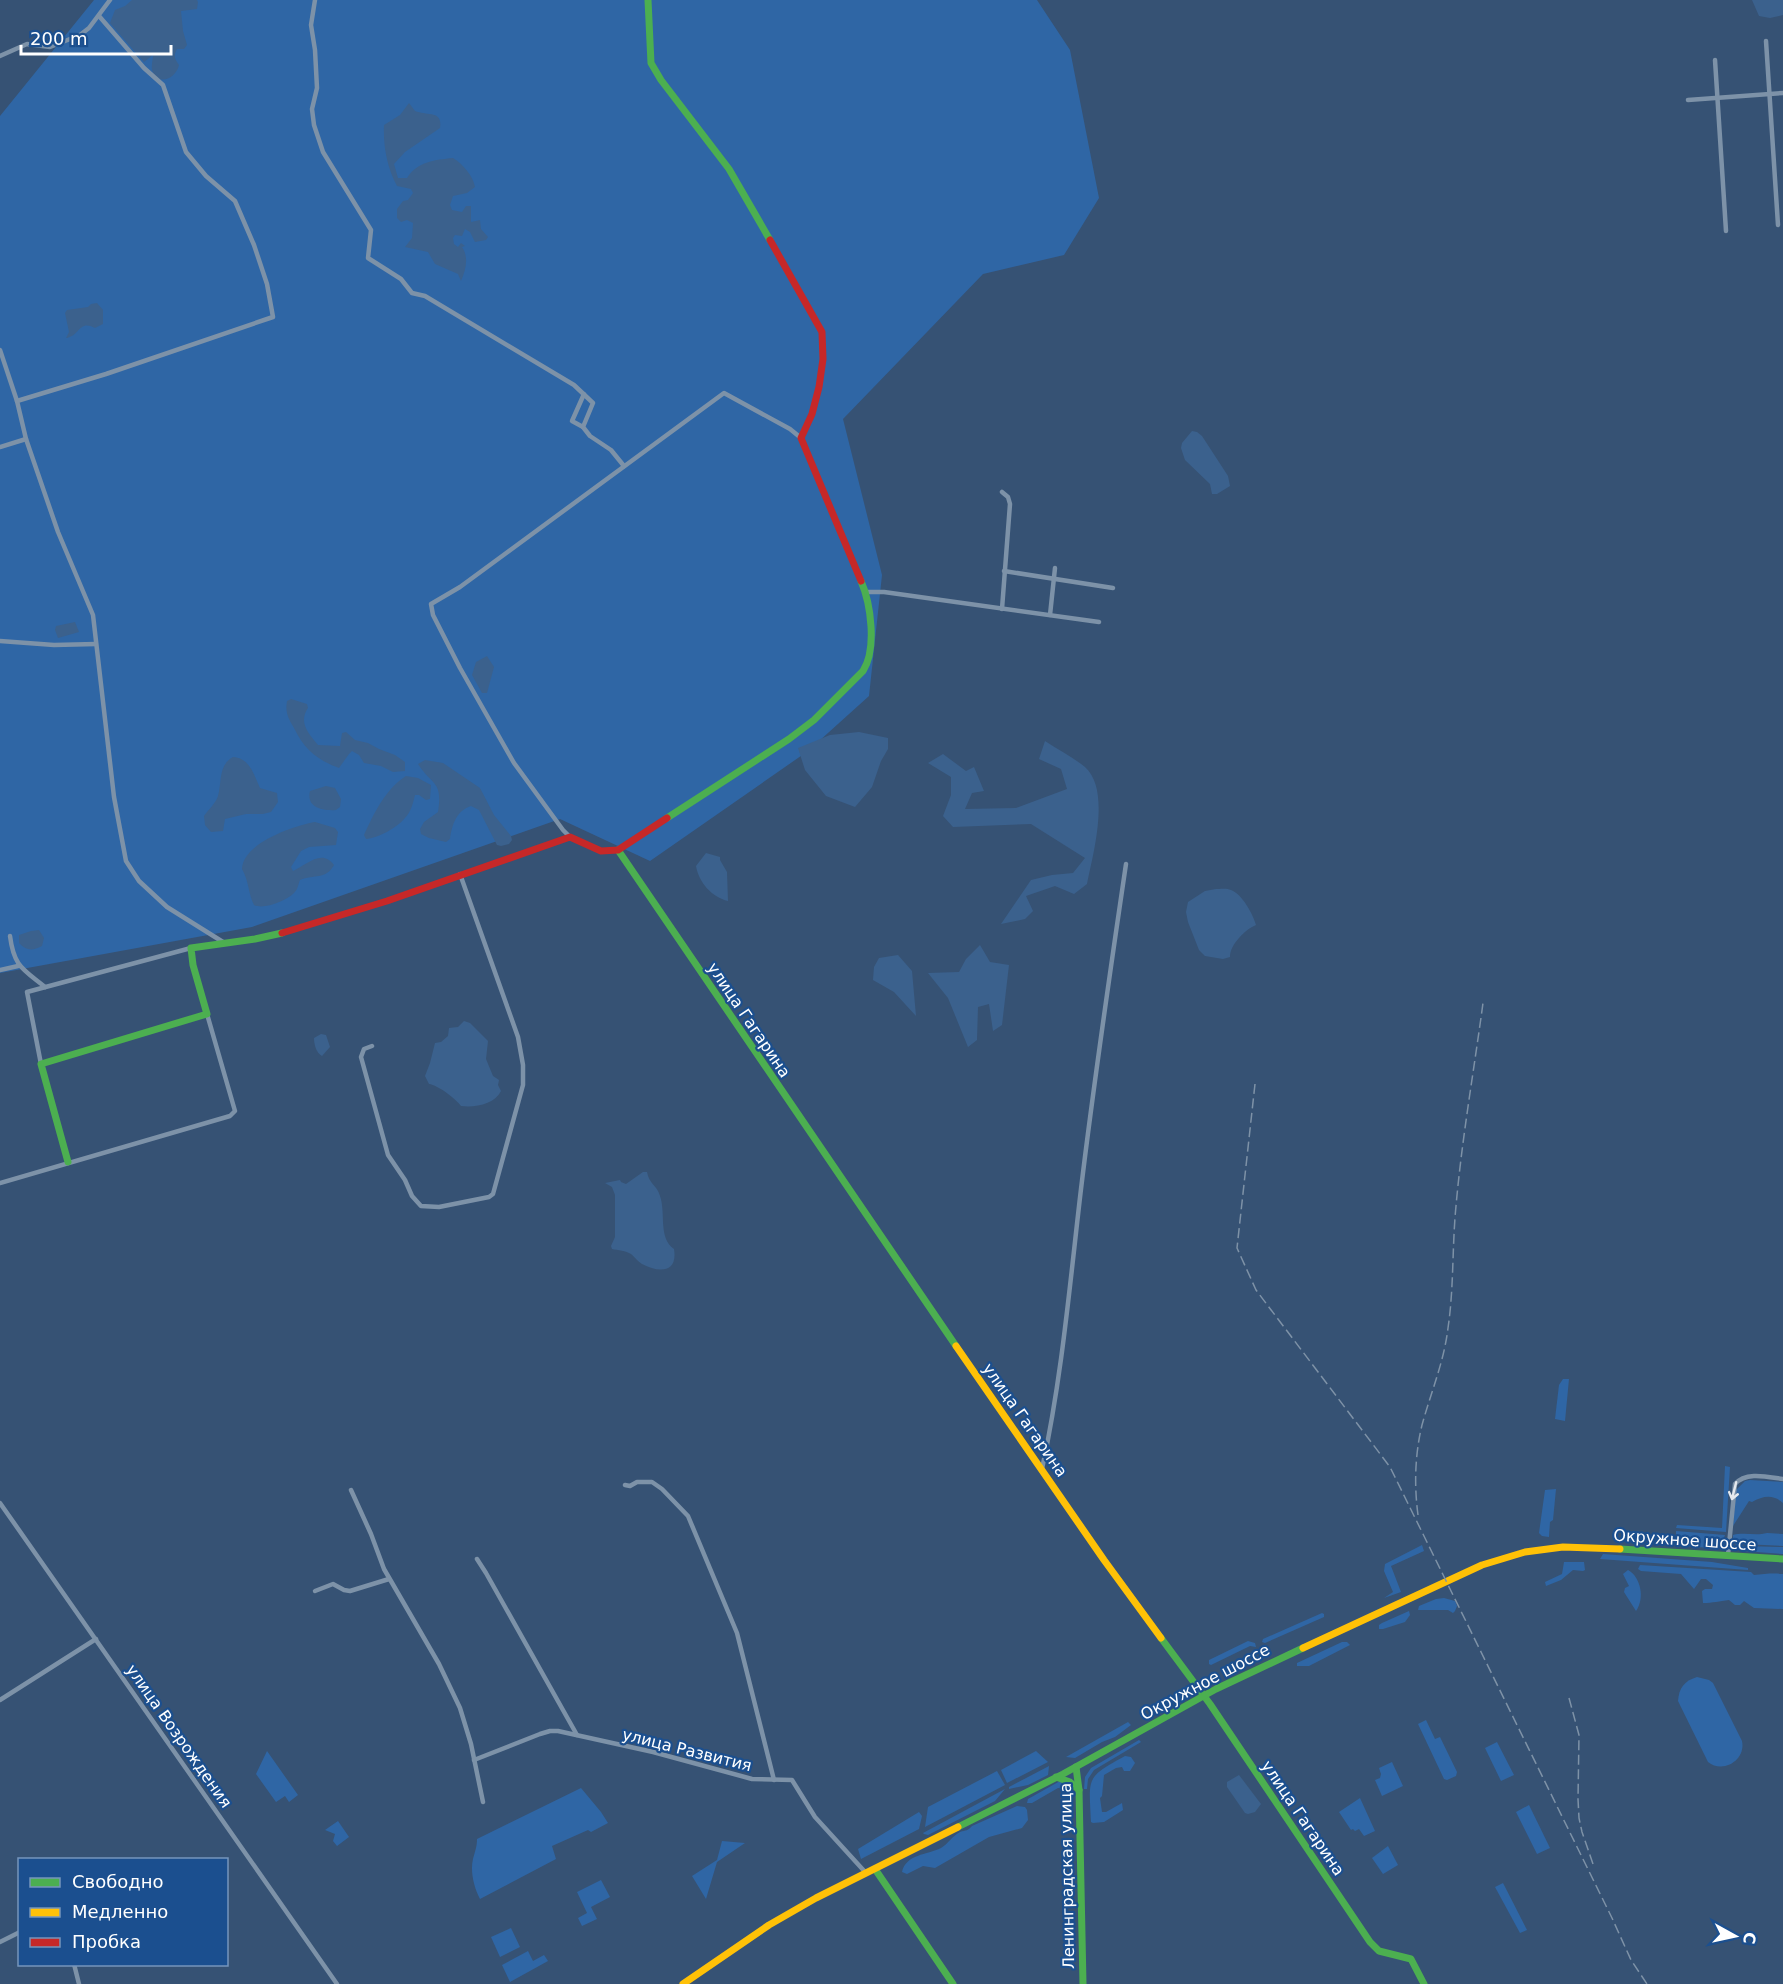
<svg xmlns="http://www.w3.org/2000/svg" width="1783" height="1984" viewBox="0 0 1783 1984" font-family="'DejaVu Sans',sans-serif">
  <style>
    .green { fill: #2f66a5 }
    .water { fill: #3b618d }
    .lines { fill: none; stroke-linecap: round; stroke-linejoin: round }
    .street { stroke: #7d92a8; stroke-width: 4.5 }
    .fast { stroke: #4caf50; stroke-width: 7 }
    .slow { stroke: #ffc107; stroke-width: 7 }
    .jam { stroke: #c62828; stroke-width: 7 }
    .rail { stroke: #7e92a7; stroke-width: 1.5; stroke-dasharray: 10 4.5; stroke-linecap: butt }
    .oneway { stroke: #e5e9ee }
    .labels { text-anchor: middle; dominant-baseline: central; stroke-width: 4.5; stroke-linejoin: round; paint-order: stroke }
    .street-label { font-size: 16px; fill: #fff; stroke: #1b4f8f }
  </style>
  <rect width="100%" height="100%" fill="#365274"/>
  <g class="green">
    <polygon points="94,0 1037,0 1070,50 1099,198 1064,255 983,274 843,419 882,575 869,696 808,751 650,861 560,819 252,927 0,973 0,116"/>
    <polygon points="1563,1379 1569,1379 1565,1421 1555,1419 1559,1385"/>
    <polygon points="1725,1466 1730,1467 1726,1532 1676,1528 1677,1525 1722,1528"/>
    <path d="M1750 1480 1783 1482V1503C1773 1494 1763 1496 1752 1502L1749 1501 1733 1526 1736 1490 1745 1481Z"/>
    <polygon points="1556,1489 1553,1520 1550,1522 1549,1537 1542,1536 1539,1533 1545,1490"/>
    <polygon points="1676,1531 1725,1535 1721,1545 1713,1548 1679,1546 1676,1544"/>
    <path d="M1767 1533 1783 1534V1546L1742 1544 1733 1538V1535C1744 1532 1756 1536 1767 1533Z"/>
    <polygon points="1734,1542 1743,1546 1783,1547 1783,1554 1743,1551 1738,1548"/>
    <polygon points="1422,1545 1424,1551 1391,1566 1401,1592 1384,1598 1393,1592 1384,1571 1385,1564"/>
    <polygon points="1603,1554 1712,1562 1748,1568 1748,1570 1600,1559"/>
    <polygon points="1564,1562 1584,1562 1585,1570 1583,1571 1573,1570 1561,1580 1546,1586 1545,1582 1562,1574"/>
    <path d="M1640 1565 1751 1572 1754 1575C1764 1574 1773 1573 1783 1574V1609L1754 1608 1744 1601 1740 1605H1735L1729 1600C1719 1601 1713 1603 1703 1603L1702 1591 1705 1589H1712L1713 1585 1706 1579H1701L1694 1589 1681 1574 1641 1571 1638 1569Z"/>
    <path d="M1628 1570C1641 1577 1645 1599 1636 1611L1624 1592 1625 1588 1629 1586 1623 1574Z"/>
    <polygon points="1444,1598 1455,1601 1457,1606 1455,1611 1453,1613 1448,1610 1418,1610 1419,1606 1436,1599"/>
    <polygon points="1409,1611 1410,1615 1405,1622 1383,1629 1379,1629 1379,1625 1382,1623"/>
    <polygon points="1322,1613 1324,1614 1324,1617 1265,1643 1262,1642 1263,1639"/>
    <polygon points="1248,1641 1255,1643 1256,1647 1250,1646 1211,1665 1209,1664 1209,1660"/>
    <polygon points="1342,1642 1347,1642 1350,1645 1309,1666 1297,1666 1297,1663"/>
    <path d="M1697 1677 1709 1680 1713 1683 1742 1741C1746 1760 1723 1774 1708 1762L1678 1701C1679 1688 1684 1681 1697 1677Z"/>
    <polygon points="1426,1720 1435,1739 1440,1737 1457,1772 1456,1776 1447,1780 1444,1779 1418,1724"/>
    <polygon points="1128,1722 1131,1725 1115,1737 1102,1742 1075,1758 1066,1757"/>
    <polygon points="1139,1740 1141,1742 1094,1770 1088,1779 1087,1789 1084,1789 1085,1777 1091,1768"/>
    <polygon points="1497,1742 1514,1775 1501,1781 1485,1748"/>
    <polygon points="267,1751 298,1795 289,1802 285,1796 276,1802 256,1774"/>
    <polygon points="1036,1751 1048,1762 1007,1783 1001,1770"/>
    <path d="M1125 1756 1131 1757 1135 1763 1130 1771H1124L1122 1767 1116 1768 1104 1775 1102 1796 1100 1798 1102 1812H1106L1122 1803 1123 1810 1104 1822 1093 1823 1091 1822C1089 1777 1085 1778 1125 1756Z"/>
    <polygon points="1392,1762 1403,1786 1382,1796 1375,1780 1380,1778 1381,1774 1379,1768"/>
    <polygon points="1049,1766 1048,1775 1028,1785 1009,1789 1009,1787"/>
    <polygon points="997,1771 1005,1785 925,1827 928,1807"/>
    <polygon points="1060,1781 1070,1785 1072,1789 1058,1788 1032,1803 1027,1803 1028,1799"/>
    <path d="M581 1788 601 1812 608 1823 591 1832 588 1830 552 1846 556 1859 480 1899C474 1888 470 1871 473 1859 475 1851 477 1847 477 1839Z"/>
    <polygon points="1005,1789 995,1801 928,1835 924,1834 923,1833"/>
    <polygon points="1360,1798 1375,1831 1364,1836 1359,1829 1355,1831 1353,1829 1351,1830 1339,1812"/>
    <polygon points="1529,1805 1550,1848 1537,1854 1516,1812"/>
    <path d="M1017 1806 1025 1807 1027 1810 1028 1820 1022 1828 989 1837 935 1868 923 1866 907 1874 902 1872C906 1854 927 1855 941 1848 948 1844 952 1836 960 1832 966 1830 968 1831 972 1826Z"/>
    <polygon points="919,1812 922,1816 919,1829 861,1859 858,1849"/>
    <polygon points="338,1821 349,1837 337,1846 333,1841 335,1834 325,1830"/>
    <polygon points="722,1841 745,1843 717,1862 706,1899 692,1876 717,1860"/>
    <polygon points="1388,1846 1398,1865 1383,1874 1372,1858"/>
    <polygon points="601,1880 610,1897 591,1907 597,1919 582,1926 578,1918 587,1913 577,1892"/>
    <polygon points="1503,1883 1527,1930 1520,1933 1495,1887"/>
    <polygon points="511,1928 520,1947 500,1957 491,1937"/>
    <polygon points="528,1951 533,1961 544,1955 548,1961 510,1982 502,1965"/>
  </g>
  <g class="water">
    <path d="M132 0H197L198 2 197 9 181 11 183 31 187 45 184 49H177C173 56 175 59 179 65 176 79 157 87 152 70 151 65 153 60 153 55L144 62 110 23 115 10 125 6Z"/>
    <polygon points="1752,0 1783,0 1783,15 1770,18 1759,16"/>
    <path d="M409 103 415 111C427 116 443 110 440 128L405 152 394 164 398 178H407C418 161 435 160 453 158 463 164 473 176 475 187L467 193 453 196 450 205 452 210 462 212 466 206H471V222L480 220 481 229 488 237 486 240 475 242 470 232 465 229 462 236 455 235 453 238 454 244 458 247 461 243 465 246 462 247C469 257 466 270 461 281L458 274 435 264 428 252 405 247 412 238 413 223 407 220 401 222 397 218V209L403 201 408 200 413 193 411 189 397 186C387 167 383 146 384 125L400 115Z"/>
    <path d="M97 303 103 310V324L95 328C79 319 80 336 66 338L69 332 65 313 67 310 88 307 91 304Z"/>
    <polygon points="1192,431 1197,432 1202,436 1228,476 1230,486 1217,494 1212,494 1210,484 1185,460 1181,448 1182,443"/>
    <polygon points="75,622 79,632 58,638 55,630 56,626"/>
    <polygon points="487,656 494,667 487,693 482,693 472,675 476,662"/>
    <path d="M291 699 307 704 308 708C298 723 309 734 318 745L340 746 342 733 346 732 355 740 368 743 379 749 395 755 405 762V771L393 772 381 766 364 763 359 755 352 751 349 754 339 768C317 760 304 749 294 728 288 718 285 712 287 701Z"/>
    <polygon points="859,732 888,738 888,749 881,761 872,787 855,807 826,796 805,770 798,748 830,735"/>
    <path d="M1045 741C1058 750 1073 757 1085 767 1111 790 1093 854 1087 884L1074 894 1055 886 1026 896 1033 911 1025 919 1001 924 1031 880 1052 875 1073 873 1085 858 1031 824 953 827 943 816 951 795V777L928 763 943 754 966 771 974 767 984 791 972 793 965 809 1016 808 1067 789 1061 769 1039 759Z"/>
    <path d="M233 757C250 758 254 775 260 788L277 793 278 802 271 812 263 814H246L225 819 223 831 211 832 205 825 204 816C208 810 216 803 218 796 222 782 218 765 233 757Z"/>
    <path d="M425 760 443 763 480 788 494 815 511 836 512 840 509 844 501 846 497 845 479 810 471 806C456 811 452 825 450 839L446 842 429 838 421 834 420 829 424 822 438 812C443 780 432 786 418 764Z"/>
    <path d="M406 776 418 778 431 785 430 799 426 800 419 795H415C413 803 411 812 405 818 397 828 378 838 366 839L364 835C373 815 386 788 406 776Z"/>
    <path d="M326 786 335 788 341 799 340 807 336 810C323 811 306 808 310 791Z"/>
    <path d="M315 822 335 828 338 832 336 845 309 847 301 851 291 867 293 871C306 865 322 848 334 865 326 880 314 874 300 880 298 885 298 889 294 893 286 901 264 910 254 905 248 893 249 881 242 869 243 843 293 826 315 822Z"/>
    <path d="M706 853 720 857V860L727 872 728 901C712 897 699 883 696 866Z"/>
    <path d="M1216 889C1220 889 1227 888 1231 890 1242 894 1253 914 1256 925 1246 929 1230 944 1230 957L1223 959 1205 956 1199 950 1188 922 1186 912 1188 902 1205 891Z"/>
    <path d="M39 930 44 938 42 946C32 951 27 951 19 943V935L31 931Z"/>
    <polygon points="980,945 990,962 1009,965 1002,1025 993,1031 989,1004 978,1007 977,1040 968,1047 948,998 928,973 959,972 966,959"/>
    <polygon points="898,955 912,971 916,1016 894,992 873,980 874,967 879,958"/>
    <path d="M464 1021 470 1023 488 1041 486 1059 493 1076 499 1080 498 1085 501 1091C495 1104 475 1108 461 1106 456 1099 438 1085 429 1084L425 1076 430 1063 435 1043 441 1042 448 1036 449 1028 458 1027Z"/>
    <path d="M321 1034 326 1035 330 1047 322 1056C316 1053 314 1044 314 1038Z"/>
    <path d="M643 1172H647C649 1184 657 1185 660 1196 666 1213 658 1238 674 1249 678 1273 659 1273 642 1264 637 1261 635 1257 631 1254 626 1251 618 1250 612 1249L611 1246 615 1237V1195L612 1187 605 1183 620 1180 621 1182 626 1184Z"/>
    <polygon points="1239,1775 1261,1804 1255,1812 1248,1814 1245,1813 1227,1787 1227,1782"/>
  </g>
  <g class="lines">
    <g class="street">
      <polyline points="315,0 311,25 315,50 317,88 312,109 314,125 323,152 371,230 368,258 401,279 412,293 425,296 574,385 593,403 583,427 590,436 611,450 624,466"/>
      <polyline points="1766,41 1778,225"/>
      <polyline points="0,56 27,44 50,47 80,35 89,28 110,0"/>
      <polyline points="1715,60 1726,231"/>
      <polyline points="1688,100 1783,93"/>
      <polyline points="0,350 17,401 26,439 58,532 93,615 114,797 126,861 139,881 167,907 223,942"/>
      <polyline points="17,401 106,374 273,317 267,284 254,245 235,201 206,176 186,152 163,85 144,68 99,16"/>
      <polyline points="583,427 572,421 584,394"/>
      <polyline points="0,447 26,439"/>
      <polyline points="1004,571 1113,588"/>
      <polyline points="866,592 884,592 1099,622"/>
      <polyline points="1002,609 1010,504 1008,497 1002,492"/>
      <polyline points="1050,615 1055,568"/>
      <polyline points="0,641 54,645 96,644"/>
      <polyline points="570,837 563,830 514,763 460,668 433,615 431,604 460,587 724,393 790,429 801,438"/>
      <path d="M10 936C14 967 23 969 45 987"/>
      <polyline points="0,970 18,966"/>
      <polyline points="372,1046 364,1049 361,1057 388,1155 405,1180 412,1196 421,1206 439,1207 489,1197 493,1194 523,1085 523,1065 518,1037 460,874"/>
      <polyline points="41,1064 27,992 191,948"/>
      <polyline points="0,1183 230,1116 235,1111 207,1014"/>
      <path d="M1042 1469C1062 1377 1070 1282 1081 1189 1094 1081 1110 972 1126 864"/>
      <polyline points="625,1485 630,1486 637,1482 652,1482 662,1489 688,1516 737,1633 774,1780"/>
      <polyline points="351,1490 371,1534 384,1569 439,1664 460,1708 471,1744 483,1802"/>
      <polyline points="0,1503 337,1984"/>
      <path d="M1728 1555 1735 1484C1746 1471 1768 1477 1783 1479"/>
      <polyline points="477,1559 486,1573 577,1735"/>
      <polyline points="315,1591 333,1584 344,1590 350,1591 389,1579"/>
      <polyline points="0,1700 96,1639"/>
      <polyline points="474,1760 540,1734 550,1731 558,1731 653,1752 752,1779 792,1780 815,1817 866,1873"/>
      <polyline points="0,1942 20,1932"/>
      <polyline points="74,1964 79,1984"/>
    </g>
    <g class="fast">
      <polyline points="648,0 651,63 661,80 729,169 770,240"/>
      <path d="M667 818 789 739 814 720 863 671C877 649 871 604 861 581"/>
      <polyline points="618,850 956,1346"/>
      <polyline points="68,1162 41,1064 207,1014 193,965 191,948 255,939 282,933"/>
      <polyline points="1620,1549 1783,1559"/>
      <polyline points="1161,1638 1210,1704 1370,1942 1379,1951 1411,1959 1424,1984"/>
      <polyline points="1076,1767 1079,1790 1083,1984"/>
      <polyline points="1056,1777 1070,1782 1079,1790"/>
      <polyline points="958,1827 1063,1774 1216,1689 1303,1648"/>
      <polyline points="875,1869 953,1984"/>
    </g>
    <g class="slow">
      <polyline points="956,1346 1104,1560 1161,1638"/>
      <polyline points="1303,1648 1482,1565 1525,1552 1563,1547 1620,1549"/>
      <polyline points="683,1984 769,1925 816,1898 958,1827"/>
    </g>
    <g class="jam">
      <polyline points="770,240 822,332 823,359 819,387 812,414 801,438 861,581"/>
      <polyline points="282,933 387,901 570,837 601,851 618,850 667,818"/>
    </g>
    <g class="rail">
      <polyline points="1255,1084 1237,1248 1256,1290 1390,1467 1612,1918 1631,1960 1647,1984"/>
      <path d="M1418 1515C1414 1485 1415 1454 1422 1425 1431 1392 1444 1362 1448 1328 1454 1288 1452 1247 1456 1206 1462 1138 1474 1070 1483 1003"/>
      <polyline points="1569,1698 1579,1735 1578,1799 1579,1818 1582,1832 1593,1864"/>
    </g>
  </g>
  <defs><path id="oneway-shaft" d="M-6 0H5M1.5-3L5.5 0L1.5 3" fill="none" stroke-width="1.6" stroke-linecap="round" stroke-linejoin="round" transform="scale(1.5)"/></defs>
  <use class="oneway" href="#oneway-shaft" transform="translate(1734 1491) rotate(104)"/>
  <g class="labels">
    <g class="street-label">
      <text transform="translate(749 1020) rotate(56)">улица Гагарина</text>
      <text transform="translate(1025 1420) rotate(55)">улица Гагарина</text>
      <text transform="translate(1685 1540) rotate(4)">Окружное шоссе</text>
      <text transform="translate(1205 1682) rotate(-28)">Окружное шоссе</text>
      <text transform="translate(179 1736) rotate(55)">улица Возрождения</text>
      <text transform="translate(687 1750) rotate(14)">улица Развития</text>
      <text transform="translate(1303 1818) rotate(56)">улица Гагарина</text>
      <text transform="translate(1067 1876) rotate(-91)">Ленинградская улица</text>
    </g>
  </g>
  <rect x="18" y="1858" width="210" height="108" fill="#1b4f8f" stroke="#7695bc" stroke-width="1.5"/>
  <rect x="30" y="1878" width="30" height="9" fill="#4caf50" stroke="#7695bc" stroke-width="1.5"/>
  <text x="72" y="1888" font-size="18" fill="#ffffff">Свободно</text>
  <rect x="30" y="1908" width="30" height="9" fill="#ffc107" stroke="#7695bc" stroke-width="1.5"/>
  <text x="72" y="1918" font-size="18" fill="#ffffff">Медленно</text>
  <rect x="30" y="1938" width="30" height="9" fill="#c62828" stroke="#7695bc" stroke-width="1.5"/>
  <text x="72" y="1948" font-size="18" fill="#ffffff">Пробка</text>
  <g transform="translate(1735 1936) rotate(98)" stroke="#1b4f8f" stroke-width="4.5" paint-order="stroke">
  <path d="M0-4.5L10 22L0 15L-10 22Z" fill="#ffffff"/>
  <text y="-9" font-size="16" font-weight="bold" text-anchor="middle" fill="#ffffff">С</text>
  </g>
  <path d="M21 45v9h150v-9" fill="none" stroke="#ffffff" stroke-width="3"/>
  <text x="30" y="45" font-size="18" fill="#ffffff" stroke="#1b4f8f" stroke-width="4.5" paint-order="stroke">200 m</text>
</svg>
